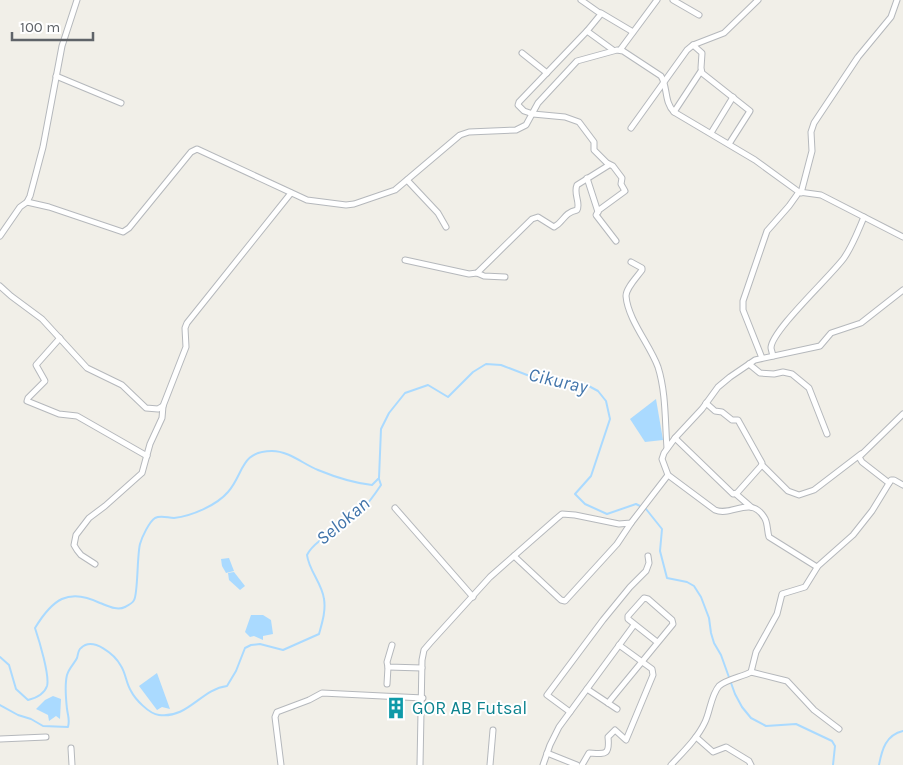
<svg xmlns="http://www.w3.org/2000/svg" width="903" height="765" viewBox="0 0 903 765" font-family="Karla,sans-serif">
  <style>
    .water { fill: #aadaff }
    .lines { fill: none; stroke-linecap: round; stroke-linejoin: round }
    .stream { stroke: #aadaff; stroke-width: 2 }
    .minor-casing { stroke: #b5b8bc; stroke-width: 7 }
    .minor { stroke: #fff; stroke-width: 5 }
    .labels { text-anchor: middle; dominant-baseline: central; stroke-width: 4; stroke-linejoin: round; paint-order: stroke }
    .culture-label { font-size: 18px; fill: #0d838f; stroke: #fff; text-anchor: start }
    .water-label { font-size: 19px; font-style: italic; fill: #4174aa; stroke: #fff }
  </style>
  <rect width="100%" height="100%" fill="#f1efe8"/>
  <g class="water">
    <polygon points="656,399 663,440 645,442 630,419"/>
    <polygon points="229,558 234,571 226,573 222,566 221,559"/>
    <polygon points="234,572 245,586 240,590 229,580 228,573"/>
    <polygon points="251,615 263,615 271,620 273,634 263,636 263,640 254,636 250,637 245,632"/>
    <polygon points="157,673 170,709 162,707 157,710 139,686"/>
    <polygon points="53,696 61,699 60,719 56,716 49,721 48,715 36,709 45,700"/>
  </g>
  <g class="lines">
    <g class="stream">
      <path d="M0 657 9 665 16 689 28 700C36 698 44 695 47 686 50 676 39 640 35 628 52 600 68 587 100 603 108 606 117 611 125 607 127 606 133 603 134 600 138 595 137 555 140 544 142 537 149 522 155 518 161 515 168 518 174 518 192 516 217 505 228 492 244 474 240 451 272 451 289 451 303 464 318 470 335 477 354 483 372 485L379 478 381 429 389 413 405 393 428 385 448 397 473 372 486 364 501 365 540 380 585 384 598 391 606 401 610 419 591 476 575 494 585 504 607 514 636 504 646 509 662 529 660 551 667 578 687 582 694 586 701 597 709 618 711 633 714 643 721 655 735 694 742 707 751 718 766 726 796 724 832 741 835 746 833 765"/>
      <path d="M0 705 18 715 31 719 43 726 68 727C70 720 68 716 67 709 66 700 65 683 67 675 69 668 74 664 77 658 78 655 78 650 81 648 93 636 115 655 121 666 126 674 126 683 131 691 135 699 149 714 159 715 188 719 201 689 227 686L236 671 245 648 251 645 260 644 283 650 319 634C322 623 326 611 324 599 322 583 309 571 307 555 315 539 342 528 356 516 366 507 373 497 381 485L379 479"/>
      <path d="M879 765C882 749 886 735 903 731"/>
    </g>
    <g class="minor-casing">
      <g id="minor">
        <polyline points="581,0 601,14 587,31 613,50"/>
        <polyline points="673,0 699,15"/>
        <polyline points="601,13 633,32"/>
        <polyline points="587,31 519,102 518,105 524,111 533,114 565,117 579,122 594,142 594,150 607,163 613,166 622,178 621,184 625,191 599,210 596,215 616,241"/>
        <polyline points="693,45 702,53 701,68 702,73 750,111 729,144"/>
        <polyline points="620,50 657,0"/>
        <polyline points="522,53 547,73"/>
        <polyline points="56,76 121,103"/>
        <polyline points="674,112 701,71"/>
        <polyline points="631,128 687,50 693,45 724,33 758,0"/>
        <polyline points="711,133 733,97"/>
        <polyline points="587,178 598,212"/>
        <polyline points="407,180 438,213 446,227"/>
        <polyline points="801,193 812,151 811,132 814,123 858,57 891,17 897,0"/>
        <path d="M27 202 49 207 123 232 129 228 191 152 197 149 307 200 346 205 354 204 395 190 460 135 469 132 516 130 526 125 538 103 577 61 617 50 623 51 661 76C668 87 664 102 674 112L755 160 799 192 821 195 903 237"/>
        <polyline points="0,236 20,207 27,202 30,196 43,147 62,46 77,0"/>
        <path d="M405 260 469 274 477 273 532 219 538 217 554 227C564 222 563 213 577 210 581 203 573 194 577 185L609 165"/>
        <path d="M631 262 642 268V270C637 277 626 288 626 296 628 320 650 345 658 367 666 392 665 422 667 448"/>
        <polyline points="477,273 484,276 505,277"/>
        <polyline points="0,286 11,296 42,319 87,368 122,385 146,408 158,409 163,406"/>
        <polyline points="60,338 36,365 45,381 28,398 27,401 59,414 77,416 147,456"/>
        <path d="M773 356C773 355 771 349 771 348 771 331 831 276 844 258 853 245 858 231 864 217"/>
        <polyline points="762,358 743,310 743,301 767,231 789,206 799,192"/>
        <polyline points="749,364 760,373 774,374 783,372 792,374 809,388 827,434"/>
        <polyline points="675,438 733,494 737,493 761,466 762,463 738,420 732,420 722,412 715,411 706,403"/>
        <polyline points="762,465 788,491 799,495 814,490 861,454"/>
        <polyline points="889,483 862,462 859,457 903,414"/>
        <polyline points="736,494 751,507"/>
        <polyline points="395,508 473,597"/>
        <polyline points="514,556 561,600 565,601 617,544 631,523"/>
        <polyline points="95,564 81,555 77,550 74,545 76,535 89,518 105,506 142,473 150,444 162,418 163,406 186,347 185,328 187,323 291,193"/>
        <path d="M817 567 769 537C767 531 768 522 764 517 750 495 732 517 715 510L668 475 662 459 664 453 675 438 702 409 718 387 730 377 755 360 820 346 831 333 861 323 903 290"/>
        <polyline points="392,645 387,662 388,667 422,668"/>
        <polyline points="751,672 787,681 814,710 839,729"/>
        <polyline points="387,684 388,667"/>
        <polyline points="587,689 617,709"/>
        <polyline points="608,703 673,624 672,620 648,599 644,598 628,616 628,619 657,642"/>
        <polyline points="570,712 547,695 603,620 630,587 646,571 649,563 648,556"/>
        <polyline points="696,737 713,752 726,747 749,761 751,765"/>
        <polyline points="0,739 46,737"/>
        <polyline points="71,748 72,765"/>
        <polyline points="547,753 577,765"/>
        <polyline points="281,765 275,717 277,712 309,700 322,693 423,698"/>
        <polyline points="420,765 422,660 424,650 430,643 490,577 556,519 562,514 575,515 619,524 631,523 668,475"/>
        <polyline points="490,765 493,730"/>
        <polyline points="543,765 550,745 559,727 634,625"/>
        <path d="M582 765 589 753C605 754 610 756 608 737L615 730 626 740 653 675 652 669 619 645"/>
        <path d="M671 765C683 752 697 739 705 722 710 712 711 695 719 686 727 679 742 677 751 672L756 652 777 614 782 594 805 587 818 566 853 535 872 511 891 480H894L903 485"/>
      </g>
    </g>
    <use href="#minor" class="minor"/>
  </g>
  <defs>
    <g id="building-bare" transform="scale(1.725)"><path d="M-4-6H4V6H1V3H-1V6H-4ZM-2.5-4.3h1.7v1.8h-1.7ZM.8-4.3h1.7v1.8H.8ZM-2.5-1h1.7V.8h-1.7ZM.8-1h1.7V.8H.8Z" fill="#0f9aa8" stroke="#fff" stroke-width="2.5" paint-order="stroke"/></g>
  </defs>
  <g fill-rule="evenodd">
    <use href="#building-bare" x="396" y="708"/>
  </g>
  <g class="labels">
    <g class="culture-label">
      <text x="412" y="708">GOR AB Futsal</text>
    </g>
    <g class="water-label">
      <text transform="translate(558 381) rotate(13)">Cikuray</text>
      <text transform="translate(343 521) rotate(-40)">Selokan</text>
    </g>
  </g>
  <path d="M12 32v8h81v-8" fill="none" stroke="#5f6368" stroke-width="2.5"/>
  <text x="20" y="32" font-size="15" fill="#5f6368" stroke="#ffffff" stroke-width="4" paint-order="stroke">100 m</text>
</svg>
